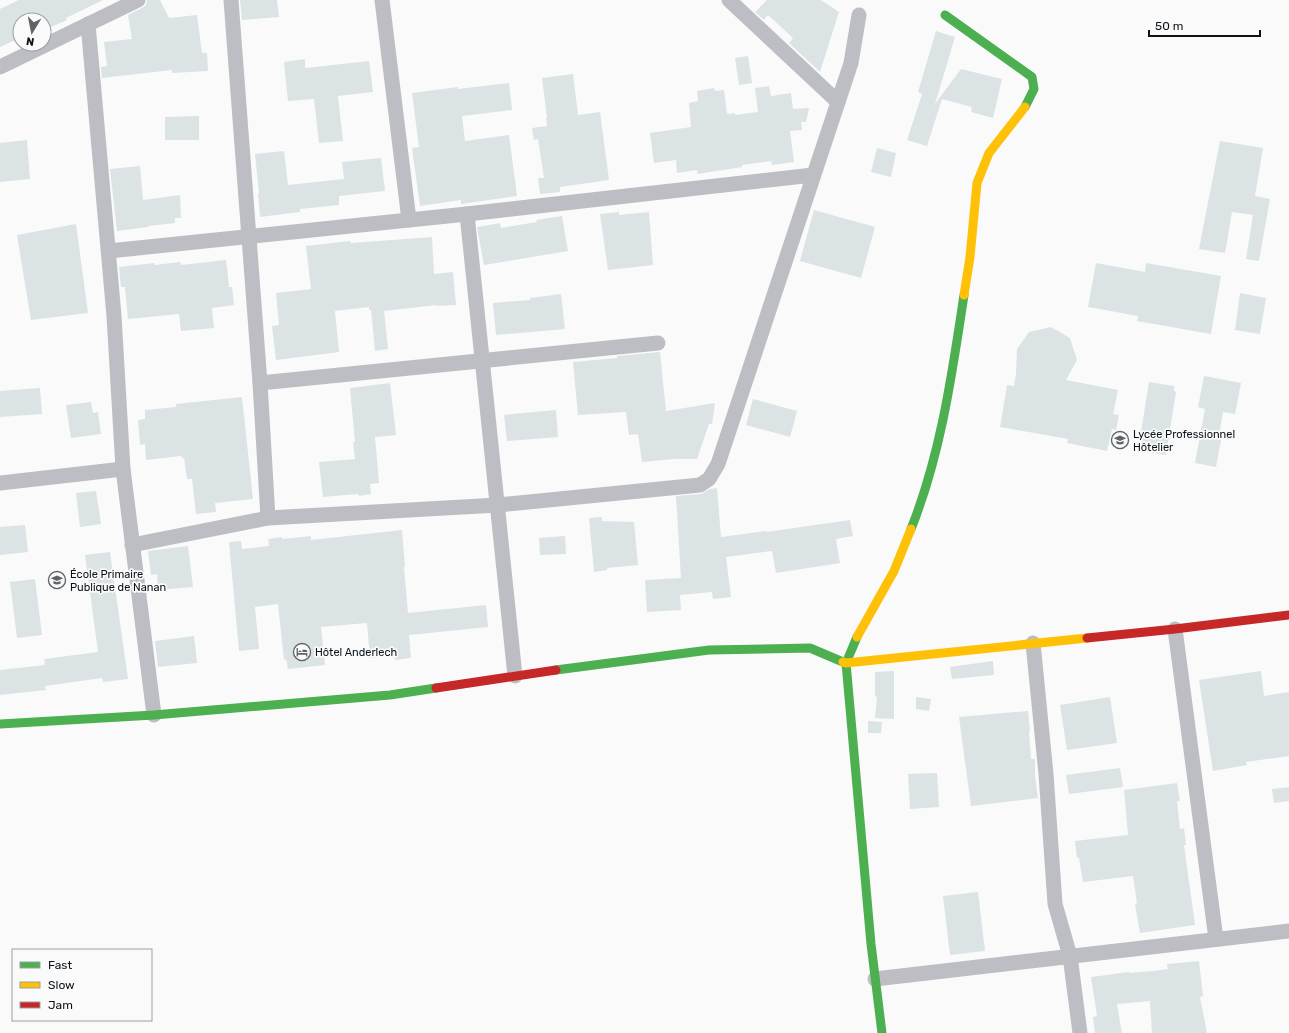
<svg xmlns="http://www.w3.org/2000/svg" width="1289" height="1033" viewBox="0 0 1289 1033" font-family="Rubik,sans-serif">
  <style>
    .building { fill: #dce3e5 }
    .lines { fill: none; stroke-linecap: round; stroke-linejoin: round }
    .street { stroke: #bdbec4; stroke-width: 15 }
    .fast { stroke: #4caf50; stroke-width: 9 }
    .slow { stroke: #ffc107; stroke-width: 9 }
    .jam { stroke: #c62828; stroke-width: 9 }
    .labels { text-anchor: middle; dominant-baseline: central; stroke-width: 3.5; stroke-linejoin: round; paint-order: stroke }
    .poi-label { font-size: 11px; fill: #0a131a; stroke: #fafafa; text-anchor: start }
  </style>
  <rect width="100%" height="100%" fill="#fafafa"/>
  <g class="building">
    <polygon points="19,0 103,0 66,18 67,20 44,30 44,20 20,20 20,38 0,47 0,9"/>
    <polygon points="147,0 160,0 169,18 197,15 202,53 207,53 208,71 172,73 172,70 102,78 101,67 107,66 104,42 132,39 128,15 142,8 146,5"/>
    <polygon points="240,0 277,0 279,17 242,20"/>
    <polygon points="767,0 821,0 839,12 820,72 789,43 793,38 768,15 764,20 755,12"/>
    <polygon points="936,31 955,37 935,104 961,69 1002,79 993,118 971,112 972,107 942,99 927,146 907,140 922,94 918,92"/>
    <polygon points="748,56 752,83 739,85 735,58"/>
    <polygon points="305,59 305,68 369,61 373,92 338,96 343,141 319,143 314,99 288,101 284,62"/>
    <polygon points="573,74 578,115 600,112 609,180 560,187 560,192 540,194 538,178 544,178 538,139 534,140 532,128 547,126 546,118 547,118 542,78"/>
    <polygon points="509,83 512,110 462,116 465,141 509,135 517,196 461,204 461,200 420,206 412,148 419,147 412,93 458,87 458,89"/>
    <polygon points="769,86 771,96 791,93 793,109 809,108 806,122 801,122 802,130 790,131 794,162 772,165 771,161 742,165 742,167 698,174 697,170 677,173 676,160 654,163 650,133 691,127 689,103 698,101 697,91 714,88 715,91 724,90 727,114 735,113 735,115 758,112 755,88"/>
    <polygon points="199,116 199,140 165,140 165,117"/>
    <polygon points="27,140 30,179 0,182 0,143"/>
    <polygon points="1220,141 1263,148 1255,196 1270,199 1259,261 1246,259 1253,215 1232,212 1225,253 1199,249"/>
    <polygon points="877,148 896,153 891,177 871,172"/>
    <polygon points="284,151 288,185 344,179 342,162 381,158 385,191 339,196 339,205 300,209 300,212 260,217 258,194 259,193 255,154"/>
    <polygon points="140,166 143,200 180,195 181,218 175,218 175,223 148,226 148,227 117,231 110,169"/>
    <polygon points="814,210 875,227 861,278 800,261"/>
    <polygon points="619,212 619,215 649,212 653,265 608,270 600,214"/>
    <polygon points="562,216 568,251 484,265 477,227 500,223 501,228 537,222 536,220"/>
    <polygon points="76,224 88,313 31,320 17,235"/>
    <polygon points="432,237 434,274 453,272 456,305 436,306 436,305 384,311 388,349 375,351 371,310 369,310 369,307 335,311 339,352 276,360 272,326 279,325 276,293 311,289 306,246 350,241 351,243"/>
    <polygon points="226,260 229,287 232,287 234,305 212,308 214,328 181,331 179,314 128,319 125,287 121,287 119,267 154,263 155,265 180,262 181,265"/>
    <polygon points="1096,263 1145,272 1146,263 1221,276 1211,334 1137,321 1138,316 1088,307"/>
    <polygon points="1240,293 1266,298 1260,334 1235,330"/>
    <polygon points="561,294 565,329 496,335 493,303 530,300 530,298"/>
    <polygon points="1051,327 1070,338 1077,360 1066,380 1118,390 1113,414 1119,415 1116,430 1112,429 1107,451 1067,443 1068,439 1000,427 1007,385 1014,386 1016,374 1017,349 1029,332"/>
    <polygon points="660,352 666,411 715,403 712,424 709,424 697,459 674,459 642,462 638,434 629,435 626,412 578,415 573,362 617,358 617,356"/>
    <polygon points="1204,376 1241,383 1235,414 1223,412 1219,435 1222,435 1216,467 1195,463 1205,409 1198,407"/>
    <polygon points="1149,382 1174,386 1174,391 1176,392 1166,455 1138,451"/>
    <polygon points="390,383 396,435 375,437 379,483 370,484 371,494 359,496 358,494 323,497 319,462 355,459 353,442 355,442 350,388"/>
    <polygon points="40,388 42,414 0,417 0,391"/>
    <polygon points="242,397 253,499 215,503 216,512 196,514 192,479 187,479 184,458 182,458 181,456 146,460 145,444 140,445 138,420 145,419 145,410 176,407 176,404"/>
    <polygon points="753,399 797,411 790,437 746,425"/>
    <polygon points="91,402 93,413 98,412 101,434 71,438 66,405"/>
    <polygon points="556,410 558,437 507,441 504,415"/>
    <polygon points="717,488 721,537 766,531 766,532 850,520 853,536 836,539 840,563 776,573 772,551 726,557 731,597 713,599 712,592 680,595 681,610 647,612 645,580 681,578 676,496 701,494 710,489"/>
    <polygon points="96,491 101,524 80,527 76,493"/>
    <polygon points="602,517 602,521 634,522 638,565 607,568 607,570 594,572 589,518"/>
    <polygon points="25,525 28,552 0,555 0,527"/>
    <polygon points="402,530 405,566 404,567 408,613 486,605 488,627 409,635 411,658 395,660 394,655 370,658 367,623 321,627 325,665 288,669 286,659 284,660 278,604 255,607 259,649 239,651 229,542 241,541 242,549 269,546 268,539 282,537 282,539 311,536 311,540"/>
    <polygon points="565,536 566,554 540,555 539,538"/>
    <polygon points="188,546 193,587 158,590 157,574 151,575 148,551"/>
    <polygon points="110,552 128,679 103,682 102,678 45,686 46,690 0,695 0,670 45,665 44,659 98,652 85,555"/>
    <polygon points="35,579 42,635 17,638 10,582"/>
    <polygon points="194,636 197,663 158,667 155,641"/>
    <polygon points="993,661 994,675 952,679 950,667"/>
    <polygon points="894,671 894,719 875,718 877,697 875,696 875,672"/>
    <polygon points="1261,671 1264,696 1289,692 1289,756 1246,762 1247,765 1213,771 1199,680"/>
    <polygon points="916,697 931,699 929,711 916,709"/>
    <polygon points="1110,697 1117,743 1067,750 1060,705"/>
    <polygon points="1028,711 1030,732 1029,732 1031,759 1035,759 1035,776 1038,798 971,806 959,717"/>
    <polygon points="868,721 882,722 881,733 868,733"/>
    <polygon points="1120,768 1123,787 1069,794 1066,775"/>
    <polygon points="937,773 939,807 910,809 908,774"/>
    <polygon points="1177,783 1180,801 1177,801 1180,829 1184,828 1186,845 1184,845 1195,925 1140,933 1135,904 1137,903 1133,876 1083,882 1079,858 1077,858 1075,841 1128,835 1124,790"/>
    <polygon points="1289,787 1289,801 1274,803 1272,789"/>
    <polygon points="978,892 985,951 950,955 943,896"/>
    <polygon points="1199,961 1203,996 1200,997 1207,1033 1152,1033 1150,1001 1117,1004 1122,1033 1095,1033 1093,1017 1097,1016 1091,977 1129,972 1129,973 1154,971 1168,969 1167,964"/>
  </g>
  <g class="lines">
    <g class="street">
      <polyline points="231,0 260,383 268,518"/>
      <polyline points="382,0 409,220"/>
      <polyline points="729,0 838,102"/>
      <polyline points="88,24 114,316 123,469 154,715"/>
      <polyline points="0,67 138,0"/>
      <polyline points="467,214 515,676"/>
      <polyline points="109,251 467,214 813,175"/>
      <polyline points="260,383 658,343"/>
      <polyline points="0,483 123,469"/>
      <polyline points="132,545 268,518 498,505 700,485 709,479 718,464 851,63 859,15"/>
      <polyline points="1175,629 1216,939"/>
      <polyline points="1033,643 1046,774 1055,904 1070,956 1080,1033"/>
      <polyline points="875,979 1289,931"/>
    </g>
    <g class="fast">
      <polyline points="945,15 1032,77 1034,89 1025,107"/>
      <path d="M911 529C941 454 952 374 964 295"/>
      <polyline points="857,637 846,663 871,944 882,1033"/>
      <polyline points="556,670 709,650 810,648 843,662"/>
      <polyline points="0,724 154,715 390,695 436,688"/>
    </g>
    <g class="slow">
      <polyline points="964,295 970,257 977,183 989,153 1025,107"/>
      <polyline points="857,637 894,571 911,529"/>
      <polyline points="843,662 846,663 1087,638"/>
    </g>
    <g class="jam">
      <polyline points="1087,638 1175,629 1289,615"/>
      <polyline points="436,688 556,670"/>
    </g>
  </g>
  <defs>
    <g id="school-ring" transform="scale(0.9)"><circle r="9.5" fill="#fafafa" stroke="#5e6468" stroke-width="1.5"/><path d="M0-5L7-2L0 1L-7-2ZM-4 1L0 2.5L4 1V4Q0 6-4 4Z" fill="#5e6468"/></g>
    <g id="hotel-ring" transform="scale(0.9)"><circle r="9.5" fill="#fafafa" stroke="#5e6468" stroke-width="1.5"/><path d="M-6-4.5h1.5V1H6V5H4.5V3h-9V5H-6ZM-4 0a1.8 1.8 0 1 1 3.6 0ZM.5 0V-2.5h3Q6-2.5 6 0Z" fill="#5e6468"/></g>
  </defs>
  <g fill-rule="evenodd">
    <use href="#school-ring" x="1120" y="440"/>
    <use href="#school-ring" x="57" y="580"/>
    <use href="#hotel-ring" x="302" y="652"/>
  </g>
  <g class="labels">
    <g class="poi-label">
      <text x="1133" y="434">Lycée Professionnel<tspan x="1133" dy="13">Hôtelier</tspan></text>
      <text x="70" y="574">École Primaire<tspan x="70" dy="13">Publique de Nanan</tspan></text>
      <text x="315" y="652">Hôtel Anderlech</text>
    </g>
  </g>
  <rect x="12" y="949" width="140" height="72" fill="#fafafa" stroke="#9a9ea0"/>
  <rect x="20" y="962" width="20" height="6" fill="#4caf50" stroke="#9a9ea0"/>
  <text x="48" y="969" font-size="12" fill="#0a131a">Fast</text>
  <rect x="20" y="982" width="20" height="6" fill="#ffc107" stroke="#9a9ea0"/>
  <text x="48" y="989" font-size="12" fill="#0a131a">Slow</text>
  <rect x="20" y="1002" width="20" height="6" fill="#c62828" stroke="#9a9ea0"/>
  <text x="48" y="1009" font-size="12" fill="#0a131a">Jam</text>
  <g transform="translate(32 32) rotate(190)"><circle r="19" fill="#fafafa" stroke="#9a9ea0"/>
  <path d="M0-3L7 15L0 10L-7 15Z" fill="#5e6468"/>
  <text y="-6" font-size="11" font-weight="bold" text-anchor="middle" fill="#0a131a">N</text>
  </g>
  <path d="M1149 30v6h111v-6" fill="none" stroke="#0a131a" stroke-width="2"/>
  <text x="1155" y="30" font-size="12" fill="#0a131a" stroke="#fafafa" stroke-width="3" paint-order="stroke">50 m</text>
</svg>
